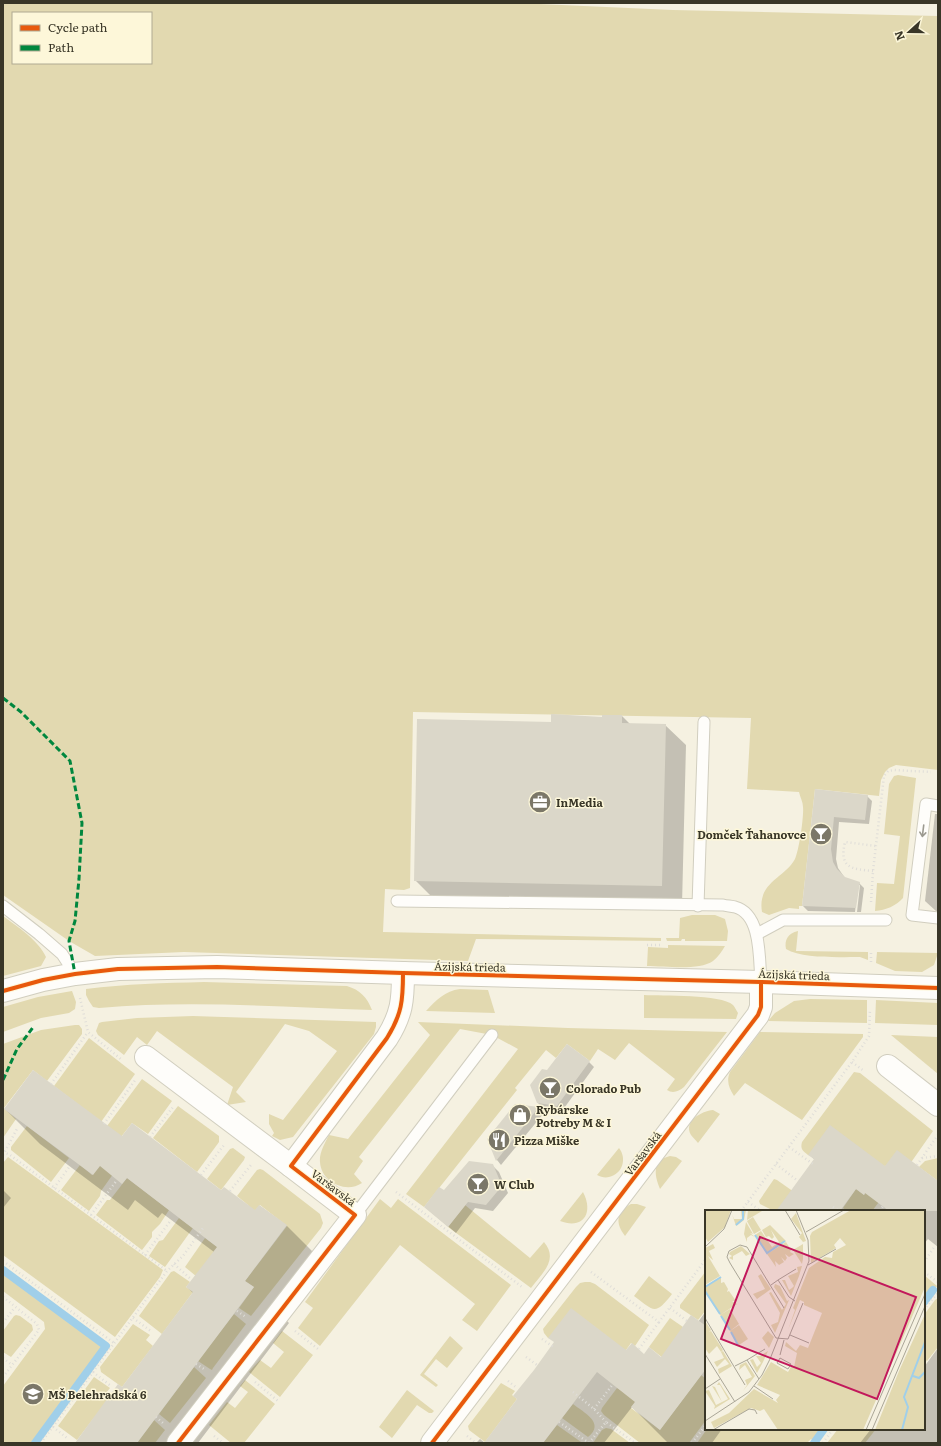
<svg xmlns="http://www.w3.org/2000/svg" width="941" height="1446" viewBox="0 0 941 1446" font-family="Literata,serif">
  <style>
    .green { fill: #e2d9b0; fill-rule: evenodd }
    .shadow { fill: #0003 }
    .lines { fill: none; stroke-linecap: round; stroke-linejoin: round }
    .stream { stroke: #a0cfe9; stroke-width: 8 }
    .building { fill: #dbd7c9 }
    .service-casing { stroke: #d1cebf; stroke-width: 13 }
    .minor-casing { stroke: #d1cebf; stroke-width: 24 }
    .tertiary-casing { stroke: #d1cebf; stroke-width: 24 }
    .path { stroke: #dfddd8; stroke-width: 2.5; stroke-dasharray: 1 3; stroke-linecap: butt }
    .service { stroke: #fefdfa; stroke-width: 11 }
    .minor { stroke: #fefdfa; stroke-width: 22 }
    .tertiary { stroke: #fefdfa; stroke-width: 22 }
    .quiet { stroke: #00873e; stroke-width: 3; stroke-dasharray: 6 3; stroke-linecap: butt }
    .cycleway-casing { stroke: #fdf7d9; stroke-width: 6 }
    .cycleway { stroke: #e8590c; stroke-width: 4 }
    .oneway { stroke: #9c9a90 }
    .labels { text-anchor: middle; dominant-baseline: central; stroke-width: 3; stroke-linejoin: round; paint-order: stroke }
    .poi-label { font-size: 11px; font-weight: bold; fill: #393627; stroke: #fdf7d9; text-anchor: start }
    .street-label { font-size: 11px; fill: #393627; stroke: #fdf7d9 }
    .inset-river { fill: none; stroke: #a0cfe9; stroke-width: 2 }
    .inset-road { fill: none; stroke: #aaa697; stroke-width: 1 }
    .view { fill: #c2185b; fill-opacity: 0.15; stroke: #c2185b; stroke-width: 2 }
    .inset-edge { fill: none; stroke: #393627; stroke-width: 2 }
  </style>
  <rect width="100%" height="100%" fill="#f5f1e1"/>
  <g class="green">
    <path d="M3 3H517L673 10 938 16V770L896 765 889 768 885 772 881 780 879 796 815 789 802 906H799V909L789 908 769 915 762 912C757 882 785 878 795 859 799 851 804 816 803 807 803 802 800 797 799 792L747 789 751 718 413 712 410 888 404 890 385 889 383 932 661 938V941L476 939 468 961 184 952 95 956 69 941 3 895ZM13 13H151V63H13Z"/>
    <path d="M898 775 916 778 903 898C896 906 886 910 875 911L877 883 894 884 900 836 884 834 889 784 894 776Z"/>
    <polygon points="692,915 715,915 725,919 728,931 727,941 685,941 685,939 682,939 681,941 667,941 666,938 679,938 680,918"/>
    <path d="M3 916C18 927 38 940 46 957L41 966 3 976Z"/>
    <path d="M798 931 796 951 868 952V960L860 957C839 957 803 959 786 949 784 940 788 933 798 931Z"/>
    <path d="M668 945 725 946C722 951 718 957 713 961 699 971 665 966 647 966L648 947 668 948Z"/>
    <polygon points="877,952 938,953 934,965 922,972 895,971 876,963"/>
    <path d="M204 982 347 986C360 990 367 997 372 1010 281 1007 189 1000 99 1008L93 1007 89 1001 86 995V989C126 984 164 983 204 982Z"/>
    <path d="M460 989 488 990 495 1013 426 1011C436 1000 445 991 460 989Z"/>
    <polygon points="72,991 76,1002 75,1009 69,1013 41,1018 3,1032 3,1007 38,997"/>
    <path d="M644 995C662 996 721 994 733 1005 735 1007 736 1010 738 1013L736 1019 644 1018Z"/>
    <polygon points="810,999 867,1000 867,1023 768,1021 775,1013 794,1001"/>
    <polygon points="876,1000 938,1003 938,1025 875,1023"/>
    <polygon points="193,1016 376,1022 376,1027 374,1034 293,1137 280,1140 272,1136 274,1133 269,1124 269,1114 283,1120 337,1051 309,1031 285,1024 236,1092 246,1102 227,1105 233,1087 157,1031 147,1045 137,1037 124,1055 98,1035 96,1031 99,1023 102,1022 137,1018"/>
    <path d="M418 1022 568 1028 727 1032 684 1087C679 1091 673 1094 667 1090L675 1079 629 1043 615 1060 598 1049 590 1061 567 1044 556 1058 546 1050 515 1088 517 1090 424 1207 406 1194 518 1049 492 1035 460 1029 359 1157 363 1161 354 1174 362 1183C346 1194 321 1182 320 1162 319 1153 325 1143 329 1135L348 1139 430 1035Z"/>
    <polygon points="75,1025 79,1025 82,1029 82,1034 47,1081 33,1070 4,1108 16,1119 3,1138 3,1044 41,1030"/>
    <path d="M760 1032 863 1034V1037L802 1120 745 1083 734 1096C729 1088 726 1081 730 1072Z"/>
    <polygon points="891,1035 938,1037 938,1074"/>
    <polygon points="89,1038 135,1074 101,1122 54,1086"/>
    <path d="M854 1072 860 1073 933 1131 912 1161 885 1166 808 1155C803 1151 800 1149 802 1142Z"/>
    <polygon points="142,1079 172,1101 148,1134 132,1123 121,1137 107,1126"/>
    <polygon points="178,1106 219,1136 219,1142 197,1172 153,1138"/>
    <path d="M713 1110 720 1114 698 1143C696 1140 693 1138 691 1135 683 1121 702 1111 713 1110Z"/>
    <polygon points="27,1126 69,1158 51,1182 11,1150 11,1147"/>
    <polygon points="233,1148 245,1157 244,1160 221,1190 207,1179 230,1149"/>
    <path d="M619 1148C627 1158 623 1174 609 1177 605 1178 601 1177 597 1175Z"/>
    <path d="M670 1156 676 1157 682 1161 660 1189C654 1175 652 1160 670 1156Z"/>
    <polygon points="8,1157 163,1270 160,1277 115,1337 3,1255 3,1163"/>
    <polygon points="938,1158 938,1181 919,1167 925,1161"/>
    <polygon points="103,1161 116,1170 101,1191 100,1196 89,1211 61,1190 80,1165 92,1175"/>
    <polygon points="260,1169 263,1170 320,1214 323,1223 321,1228 251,1316 239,1308 254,1287 245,1281 287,1226 260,1205 253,1214 248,1205 237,1196 257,1170"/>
    <polygon points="127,1178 169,1210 160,1224 152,1232 152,1237 142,1250 96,1215 107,1200 110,1200"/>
    <polygon points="774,1179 777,1180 794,1192 780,1211 774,1211 760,1204 759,1201"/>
    <polygon points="869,1188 882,1198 872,1211 847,1211 843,1208 856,1189 864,1195"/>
    <path d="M583 1192C594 1213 583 1230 560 1221Z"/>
    <polygon points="380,1199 391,1208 398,1199 511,1285 477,1331 462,1320 475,1304 400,1245 320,1346 298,1328 313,1308 305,1302"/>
    <path d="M631 1204H637L646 1207 625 1236C615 1223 616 1212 631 1204Z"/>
    <path d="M465 1205 530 1258 544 1242C559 1260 542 1273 531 1288L448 1227Z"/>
    <polygon points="179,1218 193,1228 165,1267 149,1256 159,1241 163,1240"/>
    <polygon points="205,1238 224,1252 202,1281 185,1267"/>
    <polygon points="3,1267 109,1345 37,1443 3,1443 3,1386 45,1329 44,1322 3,1291"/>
    <polygon points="174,1271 190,1282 186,1287 193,1292 162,1334 139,1316 171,1272"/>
    <polygon points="706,1271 706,1310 698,1320 680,1308 680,1305"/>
    <polygon points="924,1275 937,1286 924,1304"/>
    <path d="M649 1276 672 1294C655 1316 654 1311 634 1296Z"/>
    <polygon points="585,1282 590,1282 595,1284 649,1325 635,1346 631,1343 626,1350 548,1338 544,1333 543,1329 576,1287 580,1283"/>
    <polygon points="938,1298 938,1347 927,1361 924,1359 924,1315 935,1300"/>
    <polygon points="234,1314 246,1324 213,1368 212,1370 210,1369 198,1361"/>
    <polygon points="16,1315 20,1316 32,1325 33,1330 11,1357 3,1352 3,1331 14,1316"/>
    <polygon points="670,1318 683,1327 668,1362 649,1347"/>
    <polygon points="133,1324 150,1335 146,1340 153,1346 122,1387 101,1372 100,1367"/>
    <polygon points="282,1331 313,1355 280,1397 249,1372 260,1360 271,1368 284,1352 273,1343"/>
    <polygon points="450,1336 463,1348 447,1368 436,1359 424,1374 438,1385 436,1387 420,1375"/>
    <polygon points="194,1367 206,1378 170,1423 159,1414"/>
    <polygon points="701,1375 706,1379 706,1420 689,1443 640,1443 604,1415 601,1411 602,1408 617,1388 637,1399 631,1408 660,1430"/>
    <polygon points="94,1377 110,1388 106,1393 114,1399 93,1419 77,1440 58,1426"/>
    <polygon points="245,1380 275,1404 244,1443 231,1443 209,1425 227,1402 235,1408 248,1392 240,1386"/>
    <polygon points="501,1383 515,1391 512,1395 517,1399 485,1442 469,1430 468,1426"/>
    <polygon points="407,1390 434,1411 432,1413 429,1413 417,1405 392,1438 379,1427"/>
    <path d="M573 1404C583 1412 606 1423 588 1437L562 1418Z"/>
    <polygon points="154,1420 165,1430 155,1443 137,1443"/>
    <polygon points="557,1425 581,1442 581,1443 543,1443"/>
    <polygon points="606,1428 611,1429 630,1443 593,1443 602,1430"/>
    <polygon points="707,1429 826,1429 816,1443 811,1439 807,1443 697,1443"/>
    <polygon points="838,1429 876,1429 865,1443 827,1443"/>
  </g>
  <g class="shadow">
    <polygon points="622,716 630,724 665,725 686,745 682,905 435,900 415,880 552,723"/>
    <polygon points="816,790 867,796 872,801 869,824 839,822 836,859 838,868 845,878 859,883 864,888 861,912 857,912 860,885 858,885 855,912 808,911 803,906"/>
    <polygon points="935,814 938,814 938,911 936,911 925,901"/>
    <polygon points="589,1062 594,1067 562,1111 543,1108 538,1103 547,1071"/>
    <polygon points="516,1105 539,1108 544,1113 501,1165 497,1160 489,1139"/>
    <polygon points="5,1109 122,1138 221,1191 256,1212 260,1206 287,1226 322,1261 281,1315 289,1323 198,1443 76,1443 122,1389 194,1294 187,1287 214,1252 162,1213 158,1218 135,1200 128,1210 40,1144"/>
    <polygon points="810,1155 885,1168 938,1182 938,1247 928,1239 924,1244 924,1211 777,1211 815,1160"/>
    <polygon points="492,1165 499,1172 508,1193 493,1211 475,1208 456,1233 425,1207 444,1192"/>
    <polygon points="3,1190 11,1198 3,1208"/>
    <polygon points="706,1311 706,1429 722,1429 712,1443 668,1443 632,1407 604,1443 476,1443 480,1439 485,1443 626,1352 662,1358 698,1322"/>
    <polygon points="938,1348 938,1443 860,1443 871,1429 924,1429 924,1367"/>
  </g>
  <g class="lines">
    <g class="stream">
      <polyline points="3,1270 106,1346 35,1443"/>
      <polyline points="924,1302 933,1290"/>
      <polyline points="814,1443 824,1429"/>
    </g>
  </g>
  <g class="building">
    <polygon points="551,714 602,717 602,715 622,715 622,723 666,724 662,886 414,881 417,719 551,722"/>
    <polygon points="815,789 868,795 865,820 834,817 831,849 833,862 837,869 845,877 860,882 856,908 802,906"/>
    <polygon points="567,1044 590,1061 557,1106 537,1103 530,1085 542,1069 547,1070"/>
    <polygon points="33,1070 122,1136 132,1123 221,1190 224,1187 255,1210 259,1205 287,1225 245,1281 254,1287 137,1443 75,1443 118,1384 122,1387 193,1292 186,1287 217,1247 127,1178 122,1184 100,1166 93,1175 4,1109"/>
    <polygon points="515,1104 539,1107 496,1161 487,1139"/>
    <polygon points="830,1125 885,1166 897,1150 938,1181 938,1211 889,1211 865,1193 864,1195 856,1189 840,1211 776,1211 814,1159 808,1155"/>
    <polygon points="469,1161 493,1164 502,1186 486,1205 468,1202 448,1227 424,1207 439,1187 444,1190"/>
    <polygon points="571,1308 626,1350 632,1343 644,1354 649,1347 661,1357 691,1315 706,1326 706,1369 660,1430 631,1407 635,1402 597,1372 543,1443 484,1443 517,1399 513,1396 534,1370 554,1342 548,1338"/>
  </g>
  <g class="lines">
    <g class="service-casing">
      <g id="service">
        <polyline points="938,806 926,804 912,915 938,918"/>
        <path d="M397 901 723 905C727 906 732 906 735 907 762 914 759 960 761 982"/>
        <polyline points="3,906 39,934 62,954 75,974"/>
        <polyline points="698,906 704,722"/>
        <polyline points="757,934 783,920 886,920"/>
        <polyline points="355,1215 492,1035"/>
      </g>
    </g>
    <g class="minor-casing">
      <g id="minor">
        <polyline points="146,1057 291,1166"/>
        <polyline points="888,1066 938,1105"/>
        <path d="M178 1443 355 1215 291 1166 387 1038C402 1014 403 1000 403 973"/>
        <polyline points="432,1443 758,1015 761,1007 761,982"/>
      </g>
    </g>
    <g class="tertiary-casing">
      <polyline id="tertiary" points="3,991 43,980 75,974 118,969 217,967 403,973 761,982 938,988"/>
    </g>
    <g class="path">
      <path d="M873 871C851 869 839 868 845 842L876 846"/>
      <polyline points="871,902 873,871 884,776 888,771 894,770 931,772"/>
      <polyline points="647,945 660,945"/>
      <polyline points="871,962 871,951"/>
      <polyline points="80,998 88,1032 122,1060"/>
      <polyline points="852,1062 864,1071"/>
      <polyline points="51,1084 88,1032"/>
      <polyline points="104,1124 136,1079"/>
      <polyline points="150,1137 173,1107"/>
      <polyline points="789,1147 813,1164"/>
      <polyline points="3,1152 10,1155 167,1271"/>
      <polyline points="3,1155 18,1127"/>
      <polyline points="922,1158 938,1156"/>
      <polyline points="776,1164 798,1181"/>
      <polyline points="917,1165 938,1135"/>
      <polyline points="201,1175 224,1145"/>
      <polyline points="54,1188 70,1166"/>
      <polyline points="230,1191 251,1165"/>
      <polyline points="396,1192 522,1287"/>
      <polyline points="748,1202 761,1211"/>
      <polyline points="833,1207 839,1211"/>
      <polyline points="741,1211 852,1062 869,1036 870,1009"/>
      <polyline points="880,1211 883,1206"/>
      <polyline points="91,1215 117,1180"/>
      <polyline points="145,1255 171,1220"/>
      <polyline points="3,1261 114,1343"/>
      <polyline points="924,1262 935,1246"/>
      <polyline points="174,1264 192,1280"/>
      <polyline points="591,1272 659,1322 706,1259"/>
      <polyline points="924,1272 938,1282"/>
      <polyline points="3,1297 37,1324 39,1330 3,1377"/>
      <polyline points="670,1308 687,1321"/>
      <polyline points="924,1310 938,1292"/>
      <polyline points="237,1311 246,1317"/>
      <polyline points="133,1318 152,1332"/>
      <polyline points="3,1323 15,1307"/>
      <polyline points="295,1331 318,1349"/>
      <polyline points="542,1339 555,1348"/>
      <polyline points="639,1349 659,1322"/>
      <polyline points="526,1357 537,1365"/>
      <polyline points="3,1358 12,1365"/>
      <polyline points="196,1364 204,1369"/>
      <polyline points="93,1372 111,1386"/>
      <polyline points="508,1381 517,1388"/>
      <polyline points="255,1382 278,1401"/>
      <polyline points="573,1392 594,1409 606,1422"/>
      <polyline points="594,1409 613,1384"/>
      <polyline points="156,1417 163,1423"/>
      <polyline points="559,1422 589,1443"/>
      <polyline points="53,1427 67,1438"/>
      <polyline points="214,1436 223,1443"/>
      <polyline points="467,1436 476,1443"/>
      <polyline points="41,1443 167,1271 183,1256 203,1228"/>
      <polyline points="589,1443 606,1422 635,1443"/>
      <polyline points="692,1443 706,1425"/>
      <polyline points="823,1443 833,1429"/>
    </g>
    <use href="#service" class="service"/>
    <use href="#minor" class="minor"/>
    <use href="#tertiary" class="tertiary"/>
    <g class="quiet">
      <polyline points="3,698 21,712 70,761 82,823 79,879 75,921 69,941 75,974"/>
      <polyline points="3,1080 17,1049 34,1026"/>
    </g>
    <g class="cycleway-casing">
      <g id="cycleway">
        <polyline points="3,991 43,980 75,974 118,969 217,967 403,973 761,982 938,988"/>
        <path d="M178 1443 355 1215 291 1166 387 1038C402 1014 403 1000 403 973"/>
        <polyline points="432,1443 758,1015 761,1007 761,982"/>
      </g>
    </g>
    <use href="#cycleway" class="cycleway"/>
  </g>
  <defs><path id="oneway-shaft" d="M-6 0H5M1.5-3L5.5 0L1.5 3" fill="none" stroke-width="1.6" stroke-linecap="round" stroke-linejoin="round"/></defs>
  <use class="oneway" href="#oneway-shaft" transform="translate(923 831) rotate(97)"/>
  <defs>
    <g id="office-disc" transform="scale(1.15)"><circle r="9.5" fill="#7b7768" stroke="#fdf7d9"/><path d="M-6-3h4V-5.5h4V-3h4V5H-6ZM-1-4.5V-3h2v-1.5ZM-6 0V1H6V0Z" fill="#fff"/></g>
    <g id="bar-disc" transform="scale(1.15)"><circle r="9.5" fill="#7b7768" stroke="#fdf7d9"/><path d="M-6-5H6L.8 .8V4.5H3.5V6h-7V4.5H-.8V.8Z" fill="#fff"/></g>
    <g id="shop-disc" transform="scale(1.15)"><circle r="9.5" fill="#7b7768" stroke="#fdf7d9"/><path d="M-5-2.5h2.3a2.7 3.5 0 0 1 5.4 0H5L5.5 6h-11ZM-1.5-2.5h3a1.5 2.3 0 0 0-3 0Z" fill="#fff"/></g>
    <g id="restaurant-disc" transform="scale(1.15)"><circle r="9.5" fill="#7b7768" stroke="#fdf7d9"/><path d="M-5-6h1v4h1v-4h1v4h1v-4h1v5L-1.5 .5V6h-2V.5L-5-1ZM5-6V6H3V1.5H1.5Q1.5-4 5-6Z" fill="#fff"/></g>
    <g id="school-disc" transform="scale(1.15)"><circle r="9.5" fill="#7b7768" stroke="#fdf7d9"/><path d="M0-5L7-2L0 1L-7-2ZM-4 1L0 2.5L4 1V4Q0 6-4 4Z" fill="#fff"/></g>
  </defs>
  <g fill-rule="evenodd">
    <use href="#office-disc" x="540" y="802"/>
    <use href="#bar-disc" x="821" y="834"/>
    <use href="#bar-disc" x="550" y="1088"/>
    <use href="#shop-disc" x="520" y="1115"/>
    <use href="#restaurant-disc" x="499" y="1140"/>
    <use href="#bar-disc" x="478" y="1184"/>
    <use href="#school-disc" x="33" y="1394"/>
  </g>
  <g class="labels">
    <g class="poi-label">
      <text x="556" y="802">InMedia</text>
      <text x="806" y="834" text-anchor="end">Domček Ťahanovce</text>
      <text x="566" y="1088">Colorado Pub</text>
      <text x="536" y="1109">Rybárske<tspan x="536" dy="13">Potreby M &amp; I</tspan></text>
      <text x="514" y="1140">Pizza Miške</text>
      <text x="494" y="1184">W Club</text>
      <text x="48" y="1394">MŠ Belehradská 6</text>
    </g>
    <g class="street-label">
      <text transform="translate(470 966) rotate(1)">Ázijská trieda</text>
      <text transform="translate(794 974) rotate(2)">Ázijská trieda</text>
      <text transform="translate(642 1153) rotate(-53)">Varšavská</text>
      <text transform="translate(334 1187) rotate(37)">Varšavská</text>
    </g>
  </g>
  <g transform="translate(705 1210)">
    <rect width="220" height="220" fill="#f5f1e1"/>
    <path d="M0 0H26L20 17 3 32 0 27ZM36 0H41L39 10 31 16 27 4 29 9H37ZM43 0H56L57 1 42 10ZM146 0H220V77L158 220H73L59 199 55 201 46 198 9 218 6 212 24 203 49 179 73 193 71 190 75 185 52 175 66 152 83 162 87 155 89 157 92 143 80 136 81 132 91 141 95 135 103 138 117 103 99 95V92L95 90 83 120 90 100 88 98 104 58 120 47 127 48 128 42 141 35 135 28 129 35 131 38 106 53 105 26 107 22ZM91 3 101 31 98 32 94 27 97 23 86 9ZM48 7 56 20 49 24 42 11ZM41 12 48 24 45 23 50 27 46 25 42 28V32L39 24ZM65 15 81 31 62 43 50 25 56 21 67 37 74 32 66 20 69 27 67 29 64 26 61 27 57 20ZM81 32 86 40 85 42 89 44 84 47 80 44 82 48 80 51 76 47 79 52 74 55 70 51 71 57 62 44ZM8 34 10 38 4 41 8 50 3 46 15 66 0 75V38ZM98 34V49L97 54 88 40ZM36 36 45 44 41 46 37 41 28 46V50L24 48 27 46 24 44 25 42ZM97 56 94 66 86 86 77 70H80L84 80 87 78 89 76 83 66 93 62 92 57ZM56 64 66 79 52 89 48 84 60 79 53 66ZM16 67V73L19 72 23 79 22 82 24 81 31 91H27L32 94 15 105 0 81V77ZM70 74 75 76 82 91 84 90 70 123 66 115 73 112 75 103 64 83 66 82 77 100 81 94 69 77ZM25 99 34 114 25 121 15 105ZM220 104V220H170L194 161ZM0 111 6 120 4 122 6 121 18 140 16 142 12 136 4 144 0 138ZM34 115 43 129 34 135 25 121ZM63 121 69 127 64 138 57 128ZM18 141 27 156 14 164 13 159 24 154 20 149 12 157 9 152 19 148 16 142ZM63 141 58 152 52 163 45 150 48 149 52 157 56 153 51 146H55ZM41 152 50 166 38 181 42 175 40 170 47 167 40 155 34 160 35 155ZM14 172 25 189 9 199 10 196 0 181 4 180 11 195 17 192 7 176 10 177 17 192 23 189 15 175H12Z" fill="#e2d9b0"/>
    <path class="inset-river" d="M31 15 38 9V0M50 25 62 43 80 31M0 77 16 67M0 81 15 104M16 106 25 120M26 122 33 135M208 166 214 168 220 162M197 220 203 197 199 187 220 132"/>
    <path class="inset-road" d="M80 0 95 25M101 22 139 0M0 37 19 19 27 0M103 55 131 39M73 70 91 59M66 75 73 70 84 87 90 91M79 98 42 37 35 35 24 41 22 47 25 53 71 128 83 129 98 93M0 108 40 175M85 125 104 133M0 144 30 192M75 145 79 130M75 148 86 154 83 159 72 153ZM42 150 60 139M30 156 42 150 54 169M49 176 68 189M0 179 15 169M0 211 44 182 57 165 65 149 104 51 103 30 91 0M8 220 44 199 50 200 52 204M161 220 220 84M167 220 220 96"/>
    <path class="view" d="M55 27 211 87 172 189 16 129Z"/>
    <rect width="220" height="220" class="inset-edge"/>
  </g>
  <rect width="941" height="1446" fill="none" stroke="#393627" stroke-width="8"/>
  <rect x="12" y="12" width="140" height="52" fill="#fdf7d9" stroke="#afaa92"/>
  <rect x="20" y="25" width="20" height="6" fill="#e8590c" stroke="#afaa92"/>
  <text x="48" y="32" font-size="12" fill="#393627">Cycle path</text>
  <rect x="20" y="45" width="20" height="6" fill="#00873e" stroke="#afaa92"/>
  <text x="48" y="52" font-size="12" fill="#393627">Path</text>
  <g transform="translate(909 32) rotate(249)" stroke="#fdf7d9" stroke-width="3" paint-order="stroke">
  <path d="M0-3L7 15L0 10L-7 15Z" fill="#393627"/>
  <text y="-6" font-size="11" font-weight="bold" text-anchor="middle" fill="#393627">N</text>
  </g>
</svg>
